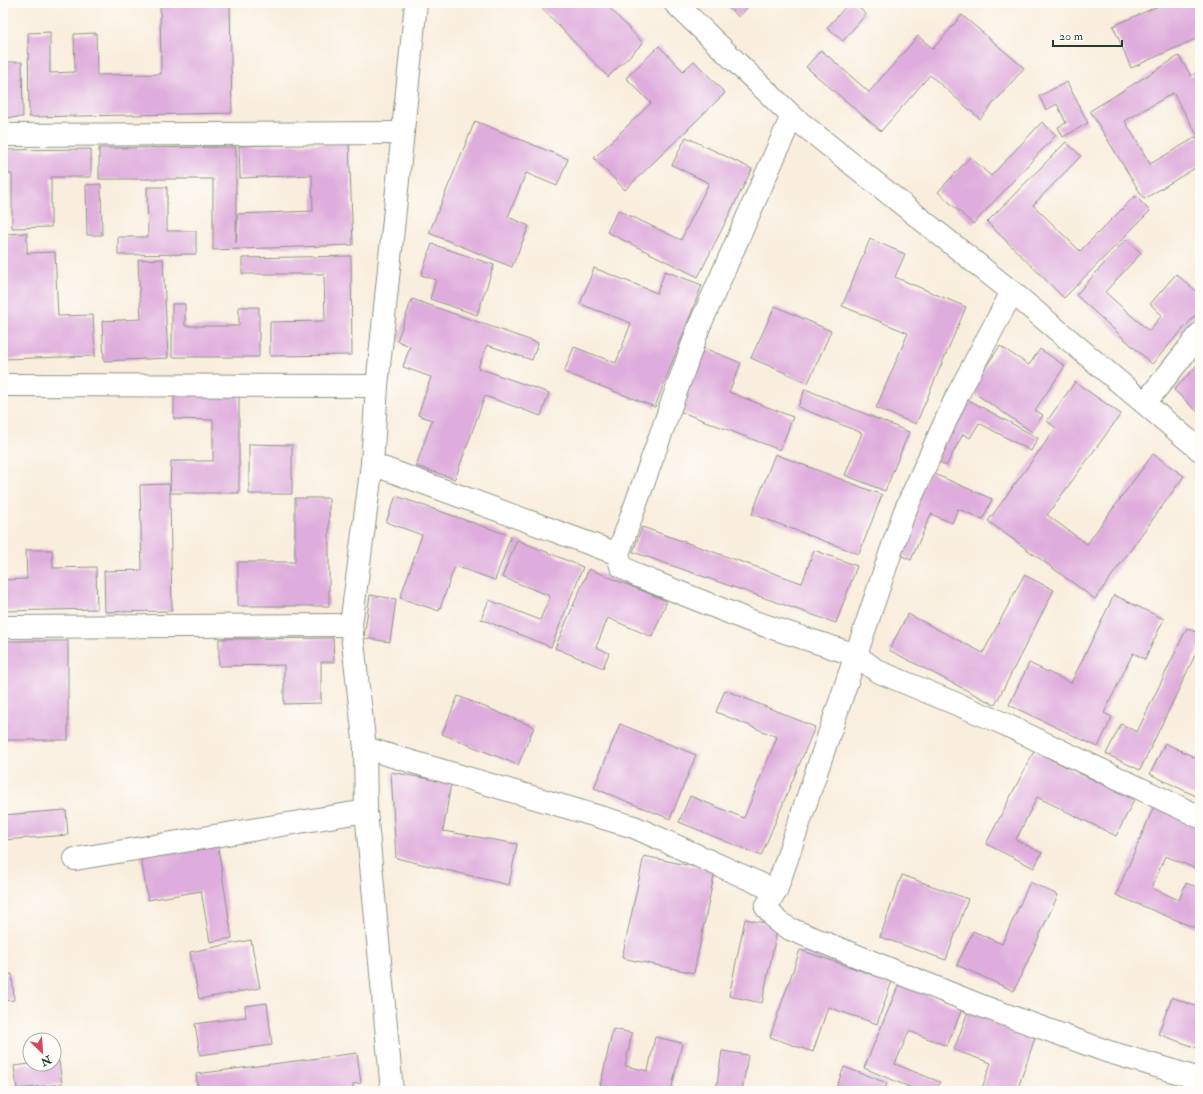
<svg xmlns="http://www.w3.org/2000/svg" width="1203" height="1094" viewBox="0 0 1203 1094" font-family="'IM FELL Double Pica',serif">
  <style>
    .building { fill: #dfaddd; fill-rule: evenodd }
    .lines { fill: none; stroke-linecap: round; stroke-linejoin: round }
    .street-casing { stroke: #8c9588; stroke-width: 24 }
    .secondary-casing { stroke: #8c9588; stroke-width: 24 }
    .street { stroke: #fff; stroke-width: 22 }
    .secondary { stroke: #fff; stroke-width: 22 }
  </style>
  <rect width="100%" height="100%" fill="#fdfcf7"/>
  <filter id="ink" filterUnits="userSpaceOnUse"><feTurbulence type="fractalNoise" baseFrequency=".025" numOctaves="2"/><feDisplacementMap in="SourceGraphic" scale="8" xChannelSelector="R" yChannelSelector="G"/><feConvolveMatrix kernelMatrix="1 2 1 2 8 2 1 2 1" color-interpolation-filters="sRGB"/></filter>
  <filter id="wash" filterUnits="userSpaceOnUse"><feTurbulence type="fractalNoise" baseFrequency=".012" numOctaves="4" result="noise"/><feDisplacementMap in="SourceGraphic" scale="16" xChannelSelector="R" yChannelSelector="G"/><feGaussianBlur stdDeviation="0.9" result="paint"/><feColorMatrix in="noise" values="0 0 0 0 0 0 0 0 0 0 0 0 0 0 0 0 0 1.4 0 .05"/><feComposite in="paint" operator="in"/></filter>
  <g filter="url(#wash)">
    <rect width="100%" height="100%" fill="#f9eddd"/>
    <g id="blocks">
      <g class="building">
        <polygon points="160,3 230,3 232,113 29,117 28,33 50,32 50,73 75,72 74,34 96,33 97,75 161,74"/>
        <polygon points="537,3 605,3 643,43 608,77"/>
        <polygon points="723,3 751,3 739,17"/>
        <polygon points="849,3 853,3 866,14 843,41 827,28"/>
        <polygon points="1165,3 1200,3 1200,37 1131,68 1113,26"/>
        <polygon points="962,15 1024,68 980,119 930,75 881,131 806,67 821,50 869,92 918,36 933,49"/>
        <polygon points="659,46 683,71 694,61 725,93 625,190 594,158 651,103 626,78"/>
        <path d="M1179 56 1191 76 1200 70V165L1144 199 1090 111ZM1173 93 1198 136 1150 164 1125 121Z"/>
        <polygon points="3,62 22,62 23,117 3,118"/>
        <polygon points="1067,82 1088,123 1063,137 1058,127 1066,123 1057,104 1046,110 1039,96"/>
        <polygon points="475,121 568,159 557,186 526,173 508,217 529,226 512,267 429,233"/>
        <polygon points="1042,122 1056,135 973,224 938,192 970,157 991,176"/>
        <polygon points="686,137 752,169 698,277 607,232 618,210 681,240 709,183 672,165"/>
        <polygon points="1066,142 1081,156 1033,205 1080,251 1135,196 1150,211 1064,298 987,222"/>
        <polygon points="349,143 353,245 213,250 213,179 99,179 99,148 236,147 236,243 238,214 313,211 312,175 240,178 239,146"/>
        <polygon points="91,149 91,177 51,177 51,227 12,228 12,174 3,174 3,150"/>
        <polygon points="101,184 102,235 87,235 86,185"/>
        <polygon points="147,187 167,187 167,231 196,231 196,254 118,255 118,237 148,237"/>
        <polygon points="27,233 27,253 55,252 58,316 93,315 95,356 3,359 3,234"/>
        <polygon points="870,239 905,254 895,277 966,307 916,424 876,408 908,333 842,306"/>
        <polygon points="1126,239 1141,253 1105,292 1149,331 1162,315 1150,304 1176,274 1200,294 1200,310 1152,364 1076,295"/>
        <polygon points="432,244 494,265 477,315 430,299 436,280 421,275"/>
        <polygon points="351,256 352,355 270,356 270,322 325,321 324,274 242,274 242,258"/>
        <polygon points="163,259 168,358 104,361 102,321 141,319 138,260"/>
        <polygon points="594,268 657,293 665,271 702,285 655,407 564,372 574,347 616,363 631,323 580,304"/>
        <polygon points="412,299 538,343 532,360 487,345 478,368 549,393 541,416 485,396 455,479 416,466 432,420 418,415 431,377 403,367 410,346 397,341"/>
        <polygon points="172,304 185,304 185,326 239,326 239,307 259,307 259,357 172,357"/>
        <polygon points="775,306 831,331 808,383 751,358"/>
        <polygon points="1000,346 1029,365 1040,349 1065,366 1035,410 1043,415 1032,432 970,390"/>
        <polygon points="704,348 741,363 729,392 793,417 780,450 679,411"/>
        <polygon points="1200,362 1200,414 1174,390"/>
        <polygon points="1075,382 1121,414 1047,515 1087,544 1153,454 1184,476 1095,599 988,521 1056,428 1047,421"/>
        <polygon points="805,389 909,432 885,491 845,475 862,433 798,407"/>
        <polygon points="174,390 239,390 239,493 170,493 171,461 213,461 213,420 174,419"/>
        <polygon points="967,399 1038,438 1031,451 979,423 970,438 963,434 946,466 933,458"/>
        <polygon points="249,444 292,445 292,494 249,494"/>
        <polygon points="775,454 882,495 859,554 752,514"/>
        <polygon points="930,472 992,499 983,519 958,509 952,523 931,514 911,560 895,553"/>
        <polygon points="169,484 170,493 172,611 105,612 104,571 142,570 140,485"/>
        <polygon points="396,496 511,536 495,580 455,566 439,611 400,598 422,535 386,522"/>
        <polygon points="295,498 329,498 329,606 238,606 238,562 295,562"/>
        <polygon points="642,527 802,583 814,550 857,566 836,623 633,552"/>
        <polygon points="517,540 583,567 551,647 481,619 489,600 540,620 550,596 502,577"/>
        <polygon points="26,550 52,550 53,568 96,567 97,609 3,611 3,580 27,579"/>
        <polygon points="589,569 667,601 652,637 608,618 596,647 609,653 603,668 555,648"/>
        <polygon points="1024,575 1054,590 995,705 889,650 908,614 983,653"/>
        <polygon points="370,595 396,599 390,642 364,638"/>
        <polygon points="1114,595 1164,619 1145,659 1133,653 1104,713 1112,717 1098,747 1009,705 1029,663 1071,683"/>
        <polygon points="1187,628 1200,634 1200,645 1140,770 1106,754 1121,724 1137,732"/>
        <polygon points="333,638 334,662 321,662 321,703 284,704 284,665 219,666 219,639"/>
        <rect x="3" y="641" width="65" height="99"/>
        <polygon points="725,690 815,727 761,856 679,822 690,796 744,818 777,737 716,712"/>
        <polygon points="458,696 534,727 518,765 442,734"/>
        <polygon points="620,724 696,755 670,819 594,788"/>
        <polygon points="1165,743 1200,760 1200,798 1150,774"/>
        <polygon points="1034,751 1134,800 1116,836 1037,797 1016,840 1042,853 1034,868 986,844"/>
        <polygon points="391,772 451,783 443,831 517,844 509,885 396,858"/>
        <polygon points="1154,806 1200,826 1200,870 1165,856 1152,888 1179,900 1186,883 1200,888 1200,930 1116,895"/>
        <polygon points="66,810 68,835 3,840 3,815"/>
        <polygon points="217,840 232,938 210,942 201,891 148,900 140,853"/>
        <polygon points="644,856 715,871 694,973 622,958"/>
        <polygon points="902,875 968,899 946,960 880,937"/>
        <polygon points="1030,882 1058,895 1014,991 957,965 973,931 1002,944"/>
        <polygon points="745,919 778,926 762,1003 729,996"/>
        <polygon points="251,940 260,988 199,999 190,952"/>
        <polygon points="800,950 892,981 877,1024 828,1007 813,1052 770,1037"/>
        <polygon points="12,974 14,1000 3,1001 3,975"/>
        <polygon points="899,984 962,1009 947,1046 909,1031 895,1064 940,1082 936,1091 919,1091 864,1068"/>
        <polygon points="1172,997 1200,1008 1200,1049 1158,1034"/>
        <polygon points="267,1003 272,1045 200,1055 195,1024 246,1017 245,1006"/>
        <polygon points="968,1011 1036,1035 1017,1091 981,1091 991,1063 954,1050"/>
        <polygon points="613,1029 632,1033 625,1066 648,1071 655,1037 682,1043 671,1091 599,1091"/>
        <polygon points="722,1051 748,1055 742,1091 716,1091"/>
        <polygon points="357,1053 361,1083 353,1084 353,1091 198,1091 196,1074"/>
        <polygon points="54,1061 59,1061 62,1084 17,1089 14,1066 30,1064 54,1064"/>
        <polygon points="844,1067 887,1083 884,1091 835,1091"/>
      </g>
    </g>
  </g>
  <g filter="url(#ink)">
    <use href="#blocks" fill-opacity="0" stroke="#8c9588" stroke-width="1"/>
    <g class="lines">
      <g class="street-casing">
        <g id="street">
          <polyline points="792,116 699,327 618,554 621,566 636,575 748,620 856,655 877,671 1000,722 1200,817"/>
          <polyline points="3,135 403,133"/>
          <polyline points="1012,292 956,398 904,513 776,891 766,907 778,922 790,929 979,1005 1106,1051 1200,1079"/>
          <polyline points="3,385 377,386"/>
          <polyline points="1145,403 1200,334"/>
          <polyline points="372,464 618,554"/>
          <polyline points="3,627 351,625"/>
          <polyline points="365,748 634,827 776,891"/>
          <polyline points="75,859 366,811"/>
          <polyline points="392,1091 366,811 365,748 351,625 372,464 377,386 416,3"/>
        </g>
      </g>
      <g class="secondary-casing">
        <polyline id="secondary" points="675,3 792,116 1012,292 1200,450"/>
      </g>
      <use href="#street" class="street"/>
      <use href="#secondary" class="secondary"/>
    </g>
  </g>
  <rect width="1203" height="1094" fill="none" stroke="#fdfcf7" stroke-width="16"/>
  <g transform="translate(42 1052) rotate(155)"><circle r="19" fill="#fdfcf7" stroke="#a4b0a9"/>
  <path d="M0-3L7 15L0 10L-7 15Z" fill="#d1495b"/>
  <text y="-6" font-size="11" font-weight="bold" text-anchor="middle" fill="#1f3d34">N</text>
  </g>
  <path d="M1053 40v6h69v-6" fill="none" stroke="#1f3d34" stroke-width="2"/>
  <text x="1059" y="40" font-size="12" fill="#1f3d34" stroke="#fdfcf7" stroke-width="3" paint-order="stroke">20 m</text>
</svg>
